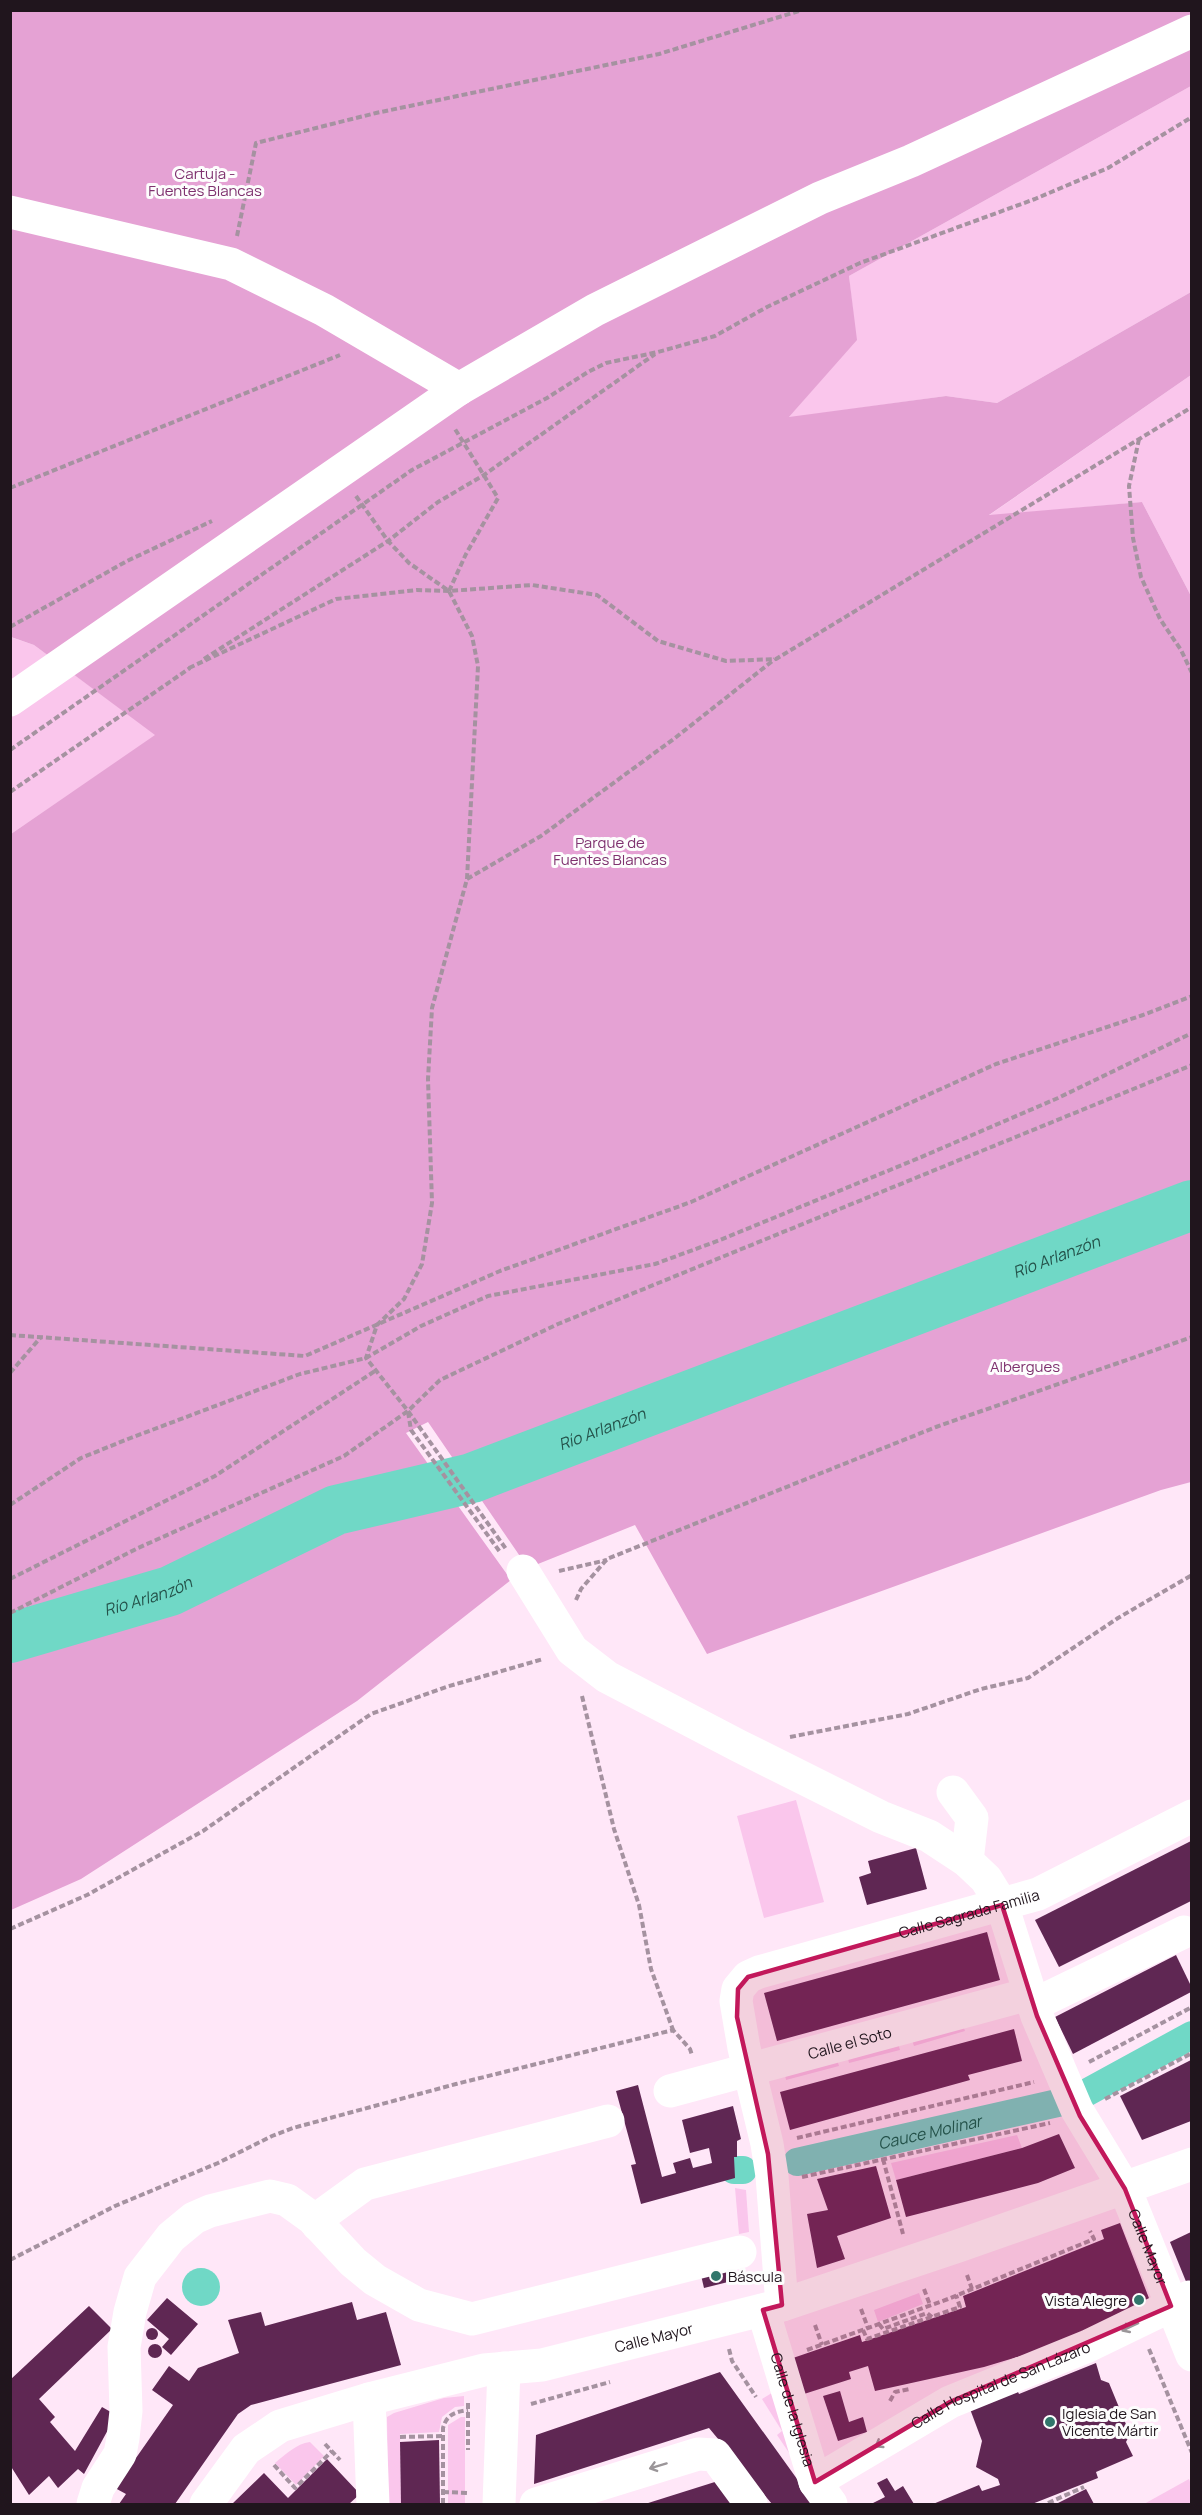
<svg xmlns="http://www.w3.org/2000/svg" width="1202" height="2515" viewBox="0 0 1202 2515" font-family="Manrope,sans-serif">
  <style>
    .green { fill: #fac6ec }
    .forest { fill: #e5a2d4 }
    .water { fill: #70d8c6 }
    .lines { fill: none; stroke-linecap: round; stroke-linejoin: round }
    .canal { stroke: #70d8c6; stroke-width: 28 }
    .river { stroke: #70d8c6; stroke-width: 50 }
    .building { fill: #5f2753 }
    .path { stroke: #a592a0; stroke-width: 4; stroke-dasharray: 6 3; stroke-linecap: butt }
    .minor { stroke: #fff; stroke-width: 33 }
    .major { stroke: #fff; stroke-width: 33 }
    .oneway { stroke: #9b9699 }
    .marked { fill: #c2185b; fill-opacity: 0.2; stroke: #c2185b; stroke-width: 4.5; stroke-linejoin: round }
    .poi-dot { fill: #31766b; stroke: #fdfdfd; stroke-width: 2 }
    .labels { text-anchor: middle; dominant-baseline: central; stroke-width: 6; stroke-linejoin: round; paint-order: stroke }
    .park-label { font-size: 15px; fill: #7f326f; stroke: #fdfdfd }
    .street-label { font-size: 15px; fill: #20151d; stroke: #fdfdfd }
    .poi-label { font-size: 15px; fill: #20151d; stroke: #fdfdfd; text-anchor: start }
    .water-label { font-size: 16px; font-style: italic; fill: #24524a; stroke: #fdfdfd }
  </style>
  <rect width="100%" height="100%" fill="#ffe7f8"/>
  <g class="green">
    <polygon points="1191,86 1191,292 997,403 946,396 788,418 856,340 849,276"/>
    <polygon points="1191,375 1191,596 1142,502 988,516"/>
    <polygon points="10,637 34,645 156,735 11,834"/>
    <polygon points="796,1800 824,1902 764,1918 737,1816"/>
    <polygon points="962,2022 965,2031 914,2046 911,2037"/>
    <polygon points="897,2040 900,2050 849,2063 847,2054"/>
    <polygon points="836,2056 839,2066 786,2080 784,2070"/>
    <polygon points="1017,2135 1022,2148 896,2180 891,2163"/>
    <polygon points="735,2188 746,2190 749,2232 739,2234"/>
    <polygon points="919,2293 923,2304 878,2322 874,2310"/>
    <polygon points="775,2391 800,2469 777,2435 782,2431 762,2399"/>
    <polygon points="464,2396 464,2406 455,2407 442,2417 439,2432 400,2434 401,2504 388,2504 387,2417 394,2413 444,2398"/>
    <polygon points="461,2417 465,2417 465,2504 448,2504 448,2425"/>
    <path d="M310 2442 324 2456 296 2485 275 2463C286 2454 296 2444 310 2442Z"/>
    <polygon points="1189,2479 1191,2485 1191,2504 1144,2504"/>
  </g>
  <polygon class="forest" points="11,11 1191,11 1191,86 849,276 857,340 789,417 946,396 997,403 1191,292 1191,375 989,515 1142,502 1191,596 1191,1482 1161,1490 707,1654 635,1525 528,1568 428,1422 406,1433 511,1580 357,1701 81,1879 11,1910 11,834 155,735 34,645 11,637"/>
  <circle class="water" cx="201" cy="2287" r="19"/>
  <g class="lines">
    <g class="canal">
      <polyline points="1084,2094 1192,2035"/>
      <path id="s1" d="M797 2162 1062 2102"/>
      <polyline points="734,2170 743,2170"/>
    </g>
    <path class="river" id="s2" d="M10 1638 170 1591 336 1510 472 1478 1192 1205"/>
  </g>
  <g class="building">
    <polygon points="1191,1841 1191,1901 1059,1967 1035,1920"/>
    <polygon points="916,1848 927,1889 867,1905 859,1877 871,1873 868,1861"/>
    <polygon points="987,1932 1000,1980 777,2041 764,1993"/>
    <polygon points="1176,1955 1191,1986 1191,1992 1073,2054 1055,2017"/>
    <polygon points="1014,2029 1022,2061 968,2075 970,2080 790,2130 780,2092"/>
    <polygon points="1191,2060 1191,2121 1142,2140 1120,2096"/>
    <polygon points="638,2085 662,2177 676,2173 673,2163 690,2158 693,2168 712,2163 709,2148 690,2153 682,2120 733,2106 741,2139 737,2141 737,2157 734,2157 735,2178 641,2204 631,2165 636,2164 616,2091"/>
    <polygon points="1059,2134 1075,2168 1038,2183 906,2217 896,2180 1022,2148"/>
    <polygon points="876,2166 891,2218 837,2236 845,2259 817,2268 807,2214 828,2210 817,2179"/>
    <polygon points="1120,2223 1152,2306 1084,2337 984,2367 875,2391 868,2366 849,2372 851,2379 804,2394 793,2358 860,2335 862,2342 966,2307 963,2296 1104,2239 1101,2230"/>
    <polygon points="1191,2232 1191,2282 1187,2284 1170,2242"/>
    <polygon points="728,2265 732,2281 704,2288 700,2271"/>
    <polygon points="167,2298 198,2324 171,2355 162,2347 169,2339 147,2320"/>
    <polygon points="352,2302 357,2320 386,2312 401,2365 251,2405 238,2414 175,2504 119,2504 126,2494 115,2488 173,2405 152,2390 169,2366 189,2381 198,2368 239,2353 228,2320 261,2312 265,2326"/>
    <polygon points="89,2306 112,2329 39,2399 55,2417 50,2422 75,2451 102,2407 116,2415 84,2474 78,2469 58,2488 49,2476 29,2495 10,2465 10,2380"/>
    <circle cx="152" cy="2334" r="6"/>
    <circle cx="155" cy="2351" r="7"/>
    <polygon points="1096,2363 1101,2380 1109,2383 1130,2434 1126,2442 1133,2456 1096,2472 1098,2478 1032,2504 933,2504 979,2485 982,2491 1000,2485 998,2479 976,2467 982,2441 970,2409 1017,2390 1019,2394"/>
    <polygon points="720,2372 815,2504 772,2504 709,2428 534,2484 536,2435"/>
    <polygon points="840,2391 849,2422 863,2417 867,2432 838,2441 823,2396"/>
    <polygon points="439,2440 440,2504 401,2504 400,2442"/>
    <polygon points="327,2459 360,2494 349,2504 232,2504 264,2473 288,2498"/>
    <polygon points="887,2478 895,2491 903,2486 914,2504 871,2504 885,2497 877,2483"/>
    <polygon points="718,2481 737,2504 645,2504"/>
    <polygon points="1086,2489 1094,2504 1056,2504"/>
  </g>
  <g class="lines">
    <g class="path">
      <polyline points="237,236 256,143 376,113 659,54 802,10"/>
      <polyline points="1139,439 1129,486 1133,538 1141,577 1160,619 1181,650 1192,673"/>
      <polyline points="10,488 340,355"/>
      <polyline points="356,496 388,541 409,563 449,591 472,636 478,666 467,879 432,1008 428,1079 432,1203 422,1264 404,1299 377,1325 366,1358 408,1411 506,1549"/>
      <polyline points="449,591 466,554 498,498 455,429"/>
      <polyline points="10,627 127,561 212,521"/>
      <polyline points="204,659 388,541 438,502 484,475 655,354"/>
      <polyline points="189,668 336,599 417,590 449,591 532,585 597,595 658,641 726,661 776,659 1192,407"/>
      <polyline points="10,750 412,470 547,398 588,372 606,363 658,352 715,336 767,307 860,263 1035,199 1108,168 1192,117"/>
      <polyline points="10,792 190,668"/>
      <polyline points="467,879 541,836 675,738 775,659"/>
      <polyline points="10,1335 305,1356 500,1271 691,1202 996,1064 1143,1015 1192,996"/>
      <polyline points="10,1373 41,1337"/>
      <polyline points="408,1412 411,1430 500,1552"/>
      <polyline points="10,1505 81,1458 128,1439 300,1374 366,1358 421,1326 488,1296 655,1264 720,1240 919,1158 1058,1098 1192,1033"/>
      <polyline points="559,1571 607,1560"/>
      <polyline points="10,1579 215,1476 375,1371"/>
      <polyline points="576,1600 581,1589 607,1559 936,1427 1192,1337"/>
      <polyline points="10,1613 138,1548 344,1456 408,1411 440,1380 558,1324 1192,1065"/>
      <polyline points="582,1696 614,1829 639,1905 651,1969 673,2030"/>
      <polyline points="790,1737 908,1714 981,1689 1028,1678 1118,1618 1192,1575"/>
      <polyline points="10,1929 87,1895 203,1831 371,1714 446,1687 543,1659"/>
      <polyline points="1089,2062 1192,2007"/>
      <polyline points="1105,2099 1192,2053"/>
      <polyline points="797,2138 1034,2082"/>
      <polyline points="883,2159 903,2234"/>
      <polyline points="802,2177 1050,2123"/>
      <polyline points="10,2260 115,2206 218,2163 272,2136 293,2128 456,2084 673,2030 690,2049 692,2055"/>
      <polyline points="967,2275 972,2289"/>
      <polyline points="924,2289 930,2305"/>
      <polyline points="861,2309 868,2328"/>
      <polyline points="879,2324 883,2329 927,2313 932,2317"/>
      <polyline points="815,2325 822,2345"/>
      <polyline points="863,2330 867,2339 960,2307 956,2295"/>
      <polyline points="729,2349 732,2361 756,2397"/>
      <polyline points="1149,2349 1192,2453"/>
      <polyline points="807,2350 948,2299 1094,2239 1090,2231"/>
      <polyline points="890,2401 895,2392 910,2389"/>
      <polyline points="468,2403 468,2450"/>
      <polyline points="531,2404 610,2382"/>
      <polyline points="400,2437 443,2436"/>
      <polyline points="325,2444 340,2460"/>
      <polyline points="274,2465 295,2488 332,2451"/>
      <polyline points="443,2492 468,2493"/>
      <polyline points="1048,2503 1084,2487"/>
      <path d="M443 2504V2428C447 2414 455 2412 468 2410"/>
    </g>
    <g class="minor">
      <polyline points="10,212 231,264 324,310 459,389"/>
      <path id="s3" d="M523 1571 572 1650 607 1677 739 1746 881 1817 929 1836 967 1861 986 1879 1002 1905 1037 2016 1077 2110 1125 2189 1192 2355"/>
      <polyline points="953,1792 972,1818 967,1861"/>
      <polyline points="1033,2005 1184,1932"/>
      <path id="s4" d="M670 2091 1029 1994"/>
      <polyline points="318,2225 325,2213 365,2184 608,2121"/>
      <path id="s5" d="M782 2305 772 2176 767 2144 744 2048 736 2001 738 1989 748 1977 759 1972 1038 1894 1192 1816"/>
      <path id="s6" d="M763 2310 815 2482 831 2504"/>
      <polyline points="369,2399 373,2504"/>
      <path id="s7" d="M815 2482 950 2402 1088 2346 1189 2297"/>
      <polyline points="93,2504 98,2488 120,2454 123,2438 126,2411 124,2347 130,2312 140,2277 171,2237 194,2218 210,2211 270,2196 287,2200 312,2218 353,2262 375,2280 419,2305 472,2319 740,2252"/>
      <path id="s8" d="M206 2504 246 2449 280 2426 369 2399 484 2370 542 2365 782 2305 958 2246 1192 2164"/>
      <polyline points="499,2504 504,2368"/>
      <polyline points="536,2504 698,2454 715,2455 751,2504"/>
    </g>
    <polyline class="major" points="10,700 459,389 595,310 820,198 911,161 1192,31"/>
  </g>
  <defs><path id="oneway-shaft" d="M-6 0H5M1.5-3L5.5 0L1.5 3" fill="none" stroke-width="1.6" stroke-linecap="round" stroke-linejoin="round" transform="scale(1.5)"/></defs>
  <g class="oneway">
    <use href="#oneway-shaft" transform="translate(1130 2327) rotate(155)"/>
    <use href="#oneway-shaft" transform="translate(883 2442) rotate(149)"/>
    <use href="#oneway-shaft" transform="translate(658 2466) rotate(163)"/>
  </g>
  <path class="marked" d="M1002 1905 1037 2016 1080 2116 1125 2189 1171 2306 950 2402 815 2482 763 2310 782 2305 768 2154 737 2017 738 1989 748 1977Z"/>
  <g class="poi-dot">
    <circle cx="716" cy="2276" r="6"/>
    <circle cx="1139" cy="2300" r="6"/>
    <circle cx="1050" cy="2422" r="6"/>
  </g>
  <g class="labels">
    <g class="park-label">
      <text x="205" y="173">Cartuja -<tspan x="205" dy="17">Fuentes Blancas</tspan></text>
      <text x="610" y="842">Parque de<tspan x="610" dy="17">Fuentes Blancas</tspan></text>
      <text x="1025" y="1366">Albergues</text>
    </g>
    <g class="street-label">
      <text stroke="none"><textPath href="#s5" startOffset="566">Calle Sagrada Familia</textPath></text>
      <text stroke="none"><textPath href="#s4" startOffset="186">Calle el Soto</textPath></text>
      <text stroke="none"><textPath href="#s3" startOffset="972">Calle Mayor</textPath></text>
      <text stroke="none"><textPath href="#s8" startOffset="494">Calle Mayor</textPath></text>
      <text stroke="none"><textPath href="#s7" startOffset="210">Calle Hospital de San Lázaro</textPath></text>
      <text stroke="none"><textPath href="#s6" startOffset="104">Calle de la Iglesia</textPath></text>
    </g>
    <g class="poi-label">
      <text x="728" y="2276">Báscula</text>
      <text x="1127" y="2300" text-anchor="end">Vista Alegre</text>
      <text x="1062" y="2413">Iglesia de San<tspan x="1062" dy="17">Vicente Mártir</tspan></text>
    </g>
    <g class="water-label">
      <text stroke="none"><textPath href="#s2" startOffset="1116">Río Arlanzón</textPath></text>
      <text stroke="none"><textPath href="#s2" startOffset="630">Río Arlanzón</textPath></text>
      <text stroke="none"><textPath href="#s2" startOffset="144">Río Arlanzón</textPath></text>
      <text stroke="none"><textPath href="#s1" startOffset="136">Cauce Molinar</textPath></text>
    </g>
  </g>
  <rect width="1202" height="2515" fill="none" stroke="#20151d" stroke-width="24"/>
</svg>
